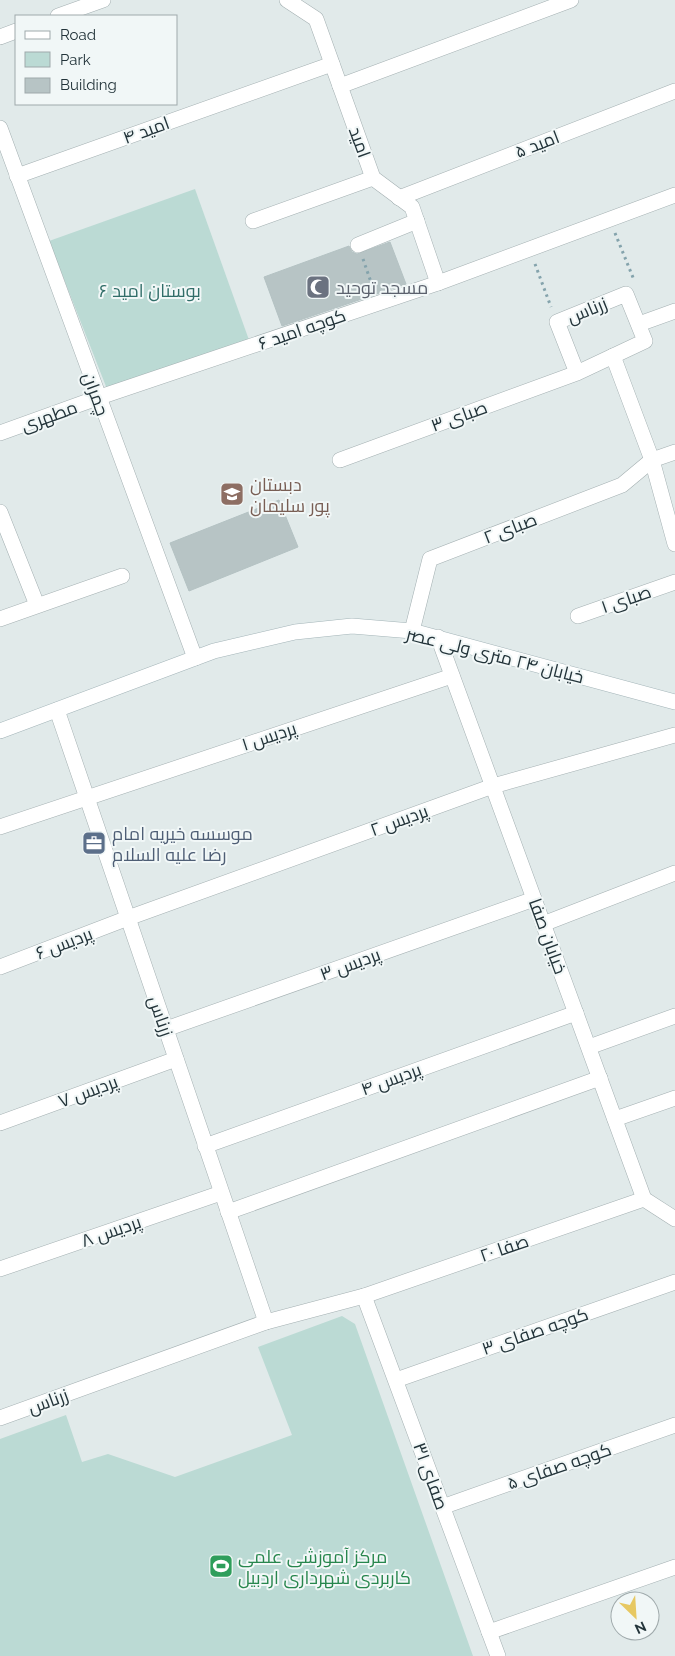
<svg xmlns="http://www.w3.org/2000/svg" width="675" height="1656" viewBox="0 0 675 1656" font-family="Raleway,Cairo,sans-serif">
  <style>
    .green { fill: #bbdad4 }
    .building { fill: #b7c4c5; stroke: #b4c2c3 }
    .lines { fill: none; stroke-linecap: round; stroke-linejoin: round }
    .street-casing { stroke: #a4b0b2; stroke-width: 16 }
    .secondary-casing { stroke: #a3b4b8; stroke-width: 16 }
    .path { stroke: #84a3ac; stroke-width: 3; stroke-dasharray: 2.5 4; stroke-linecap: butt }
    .street { stroke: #fff; stroke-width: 15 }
    .secondary { stroke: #fff; stroke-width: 15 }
    .labels { text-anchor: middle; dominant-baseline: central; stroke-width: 4; stroke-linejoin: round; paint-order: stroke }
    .street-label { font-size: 18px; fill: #23343a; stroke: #f1f7f7 }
    .worship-label { font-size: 18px; fill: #5b616d; stroke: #f1f7f7; text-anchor: start }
    .park-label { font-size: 18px; fill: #306d68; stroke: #f1f7f7 }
    .education-label { font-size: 18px; fill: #785e54; stroke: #f1f7f7; text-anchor: start }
    .service-label { font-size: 18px; fill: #4e5e75; stroke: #f1f7f7; text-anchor: start }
    .leisure-label { font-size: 18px; fill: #27864d; stroke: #f1f7f7; text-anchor: start }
  </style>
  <rect width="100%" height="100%" fill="#e1eaea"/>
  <g class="green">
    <polygon points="195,189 249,340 107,389 49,241"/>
    <polygon points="342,1316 355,1324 473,1656 0,1656 0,1439 66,1415 82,1462 108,1454 175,1477 292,1435 258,1347"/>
  </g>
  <g class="building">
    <polygon points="390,242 406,284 282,326 264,277 349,246 352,252 357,254"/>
    <polygon points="279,500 298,547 189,591 170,543"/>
  </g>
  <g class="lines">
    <g class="street-casing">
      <g id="street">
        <polyline points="287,0 316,19 373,178 412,207 438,283"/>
        <polyline points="58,16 103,0"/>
        <polyline points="0,37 16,31"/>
        <polyline points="340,86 571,0"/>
        <polyline points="0,128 195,658"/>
        <polyline points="17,176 332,64"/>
        <polyline points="399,198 675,91"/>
        <polyline points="253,221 373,178"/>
        <polyline points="358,245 417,221"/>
        <polyline points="639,324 675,311"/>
        <polyline points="613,356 652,460 675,544"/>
        <polyline points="0,433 97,398 438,283 675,195"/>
        <polyline points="340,460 577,373 645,341 626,294 557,322 577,373"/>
        <polyline points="0,512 37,605"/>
        <polyline points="578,616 675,582"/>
        <polyline points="0,619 122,576"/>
        <polyline points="412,631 430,559 622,485 652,460 675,452"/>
        <polyline points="438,637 644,1199 675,1219"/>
        <polyline points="57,710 266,1322"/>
        <polyline points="0,827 452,676"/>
        <polyline points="543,924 675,873"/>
        <polyline points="0,967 128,918 493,786 675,735"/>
        <polyline points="166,1029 534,899"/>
        <polyline points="589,1047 675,1016"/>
        <polyline points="615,1119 675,1098"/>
        <polyline points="0,1123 176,1059"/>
        <polyline points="205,1146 576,1013"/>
        <polyline points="228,1212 600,1078"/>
        <polyline points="0,1269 221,1193"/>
        <polyline points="364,1296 498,1656"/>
        <polyline points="396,1380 675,1282"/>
        <polyline points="0,1418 266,1322 364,1296 644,1199"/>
        <polyline points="442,1507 675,1425"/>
        <polyline points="489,1632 675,1567"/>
      </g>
    </g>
    <g class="secondary-casing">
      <polyline id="secondary" points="0,731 214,651 295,632 352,626 412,631 675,702"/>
    </g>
    <g class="path">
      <polyline points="615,233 634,280"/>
      <polyline points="363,259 373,288"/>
      <polyline points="535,264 551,307"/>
    </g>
    <use href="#street" class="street"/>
    <use href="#secondary" class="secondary"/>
  </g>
  <defs>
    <g id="mosque-square" transform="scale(1.25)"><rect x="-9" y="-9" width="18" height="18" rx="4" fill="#6b7280" stroke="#f1f7f7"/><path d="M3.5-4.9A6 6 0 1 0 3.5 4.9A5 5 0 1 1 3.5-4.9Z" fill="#fff"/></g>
    <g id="school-square" transform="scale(1.25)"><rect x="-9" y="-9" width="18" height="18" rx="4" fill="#8d6e63" stroke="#f1f7f7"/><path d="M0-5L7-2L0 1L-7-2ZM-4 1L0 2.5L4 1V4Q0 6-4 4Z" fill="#fff"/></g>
    <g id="office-square" transform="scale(1.25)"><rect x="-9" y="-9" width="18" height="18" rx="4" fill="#5c6f8a" stroke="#f1f7f7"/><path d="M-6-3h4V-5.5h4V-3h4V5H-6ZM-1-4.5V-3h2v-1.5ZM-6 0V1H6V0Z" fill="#fff"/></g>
    <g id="stadium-square" transform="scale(1.25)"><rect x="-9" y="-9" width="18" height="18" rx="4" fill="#2e9e5b" stroke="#f1f7f7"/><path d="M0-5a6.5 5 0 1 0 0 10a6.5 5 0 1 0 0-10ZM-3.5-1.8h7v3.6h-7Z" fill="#fff"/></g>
  </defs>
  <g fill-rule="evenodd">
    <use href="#mosque-square" x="318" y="287"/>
    <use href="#school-square" x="232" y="494"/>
    <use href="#office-square" x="94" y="843"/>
    <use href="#stadium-square" x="221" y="1566"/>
  </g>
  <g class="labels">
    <g class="street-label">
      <text transform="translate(146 130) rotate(-20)">امید ۴</text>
      <text transform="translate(360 142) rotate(70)">امید</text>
      <text transform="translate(537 144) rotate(-21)">امید ۵</text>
      <text transform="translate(587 310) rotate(-22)">زرناس</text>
      <text transform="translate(302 329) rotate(-19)">کوچه امید ۶</text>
      <text transform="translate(96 394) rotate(70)">چمران</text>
      <text transform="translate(49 416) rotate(-20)">مطهری</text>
      <text transform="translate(459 416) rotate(-20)">صبای ۳</text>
      <text transform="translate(510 528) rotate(-21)">صبای ۲</text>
      <text transform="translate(626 599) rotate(-19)">صبای ۱</text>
      <text transform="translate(495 655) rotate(14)">خیابان ۲۴ متری ولی عصر</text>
      <text transform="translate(269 736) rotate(-18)">پردیس ۱</text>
      <text transform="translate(399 820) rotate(-20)">پردیس ۲</text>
      <text transform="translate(548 936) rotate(70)">خیابان صفا</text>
      <text transform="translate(64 943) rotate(-21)">پردیس ۶</text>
      <text transform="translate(350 964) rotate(-20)">پردیس ۳</text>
      <text transform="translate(161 1016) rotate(71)">زرناس</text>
      <text transform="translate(391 1079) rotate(-20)">پردیس ۴</text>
      <text transform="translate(88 1091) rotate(-20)">پردیس ۷</text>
      <text transform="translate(111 1231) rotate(-19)">پردیس ۸</text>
      <text transform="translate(504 1248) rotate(-19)">صفا ۲۰</text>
      <text transform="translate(535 1331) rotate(-19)">کوچه صفای ۳</text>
      <text transform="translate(48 1401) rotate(-20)">زرناس</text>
      <text transform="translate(559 1466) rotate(-19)">کوچه صفای ۵</text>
      <text transform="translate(431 1476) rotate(70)">صفای ۳۱</text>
    </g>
    <g class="worship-label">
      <text x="336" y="287">مسجد توحید</text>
    </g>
    <g class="park-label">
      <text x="150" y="290">بوستان امید ۶</text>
    </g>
    <g class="education-label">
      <text x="250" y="484">دبستان<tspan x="250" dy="21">پور سلیمان</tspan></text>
    </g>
    <g class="service-label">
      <text x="112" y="833">موسسه خیریه امام<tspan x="112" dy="21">رضا علیه السلام</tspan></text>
    </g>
    <g class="leisure-label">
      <text x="238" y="1556">مرکز آموزشی علمی<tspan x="238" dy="21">کاربردی شهرداری اردبیل</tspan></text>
    </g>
  </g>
  <rect x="15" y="15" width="162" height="90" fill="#f1f7f7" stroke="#9fa9ab"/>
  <rect x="25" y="31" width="25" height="8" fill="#ffffff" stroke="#9fa9ab"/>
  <text x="60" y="40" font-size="15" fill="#23343a">Road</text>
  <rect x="25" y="52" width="25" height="15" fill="#bbdad4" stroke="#9fa9ab"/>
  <text x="60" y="65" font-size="15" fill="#23343a">Park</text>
  <rect x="25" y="78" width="25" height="15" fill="#b7c4c5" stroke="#9fa9ab"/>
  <text x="60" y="90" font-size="15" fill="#23343a">Building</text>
  <g transform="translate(635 1616) rotate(155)"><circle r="24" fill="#f1f7f7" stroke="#9fa9ab"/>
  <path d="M0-4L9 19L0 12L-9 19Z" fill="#e7c862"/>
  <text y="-8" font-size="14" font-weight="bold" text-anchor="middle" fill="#23343a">N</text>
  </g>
</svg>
